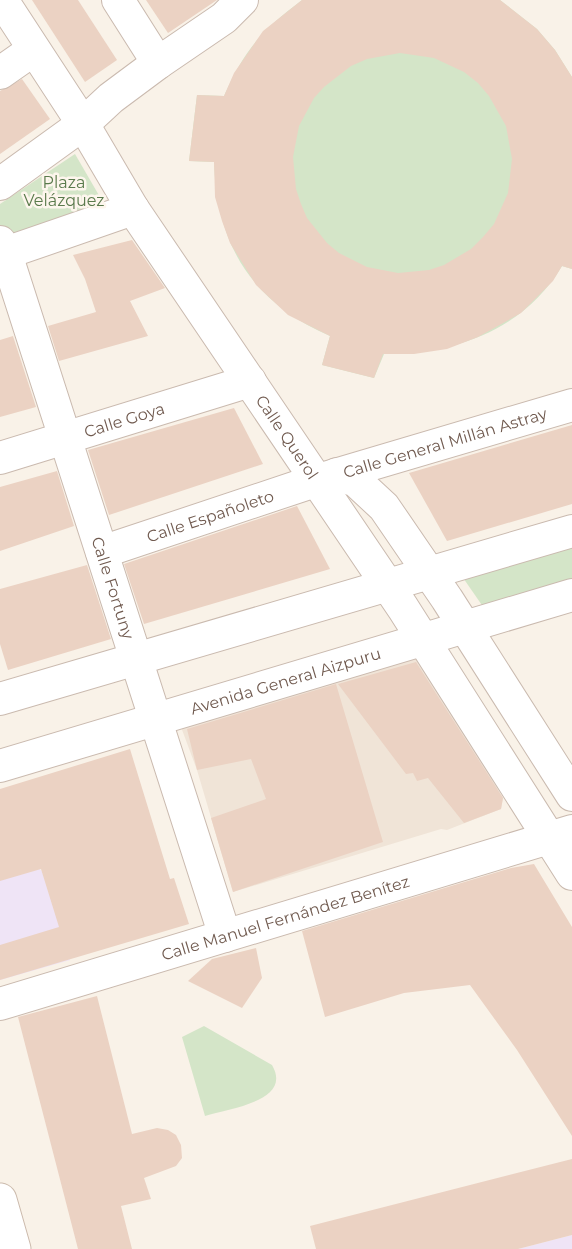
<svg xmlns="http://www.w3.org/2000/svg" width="572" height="1249" viewBox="0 0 572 1249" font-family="Montserrat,sans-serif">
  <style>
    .residential { fill: #f0e4d7 }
    .education { fill: #efe4f6 }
    .green { fill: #d4e5c8 }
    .building { fill: #ebd2c3; fill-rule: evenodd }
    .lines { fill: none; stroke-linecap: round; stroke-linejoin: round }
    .street-casing { stroke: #cabaaf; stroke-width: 34 }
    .secondary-casing { stroke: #ccbbad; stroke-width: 35 }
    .street { stroke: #fff; stroke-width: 32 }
    .secondary { stroke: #fff; stroke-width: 33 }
    .labels { text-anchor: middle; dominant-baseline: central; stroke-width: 5; stroke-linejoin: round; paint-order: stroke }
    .park-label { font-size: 16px; fill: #5a7a4c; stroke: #fdf6ed }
    .street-label { font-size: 16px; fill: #705a4f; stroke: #fdf6ed }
  </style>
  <rect width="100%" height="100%" fill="#f9f2e8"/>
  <polygon class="residential" points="418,650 503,798 501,809 447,830 441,829 233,892 197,770 178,719"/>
  <g class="education">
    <polygon points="0,841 42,871 70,960 0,980"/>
    <polygon points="572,1235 572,1249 518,1249"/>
  </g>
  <g class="green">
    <path d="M302 0H500L537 29 555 50 572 77V269L562 266C524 330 455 354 384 354L374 378 322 365 330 336C252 302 217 246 214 162L189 161 197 95 224 96C245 49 261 31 302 0Z"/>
    <polygon points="75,154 104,204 4,240 0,229 0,204"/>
    <polygon points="572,539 572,585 486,611 459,572"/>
    <path d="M204 1026 272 1065C293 1101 230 1108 205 1116L182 1037Z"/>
  </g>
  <g class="building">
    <polygon points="32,0 78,0 117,60 85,82"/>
    <polygon points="146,0 217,0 168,33"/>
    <path d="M302 0H500L537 29 555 50 572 77V269L562 266 553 281 521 313 478 337 447 349 414 354H383L374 378 322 365 330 336 288 315 256 285 230 243 222 221 215 197 214 162 189 161 197 95 224 96 234 73 263 31ZM400 53 434 58 464 72 478 83 489 96 506 126 512 159 508 193 494 224 483 237 471 249 444 265 429 270 398 273 367 267 339 253 327 243 307 218 301 204 296 189 293 157 299 126 314 98 324 87 351 66 367 59Z"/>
    <polygon points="22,79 50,119 0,154 0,91"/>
    <polygon points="132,240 165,288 130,301 148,336 59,361 48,326 96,312 85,279 73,255"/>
    <polygon points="13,336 36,407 0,417 0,340"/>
    <polygon points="234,408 263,464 109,515 88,450"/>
    <polygon points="572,425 572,504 447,541 409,473"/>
    <polygon points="57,471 74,526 0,551 0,487"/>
    <polygon points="297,506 330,569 144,624 124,564"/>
    <polygon points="87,565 111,639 8,670 0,644 0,589"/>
    <polygon points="416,662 503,798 501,809 464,823 428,778 417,781 413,773 406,774 338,684"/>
    <polygon points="336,684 383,842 233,892 211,818 266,799 251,759 197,770 187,729"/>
    <polygon points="130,749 170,879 174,878 189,924 0,980 0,945 59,927 41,869 0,881 0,789"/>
    <polygon points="534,864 572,927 572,1136 517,1050 470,985 404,993 325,1017 302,931 511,868"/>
    <polygon points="256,948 262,978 242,1008 188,981 212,959"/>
    <polygon points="97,996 132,1134 157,1128 168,1130 176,1135 181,1145 182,1158 176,1166 144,1178 151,1199 121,1206 132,1249 78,1249 18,1017"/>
    <polygon points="572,1159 572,1235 518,1249 316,1249 310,1226"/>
  </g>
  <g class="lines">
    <g class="street-casing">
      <g id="street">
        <path id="s1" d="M2 0 83 124 133 209 403 608 572 874"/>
        <polyline points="118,0 158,63"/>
        <polyline points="0,73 33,50"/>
        <polyline points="0,184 83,124 111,98 158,63 224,18 242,0"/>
        <path id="s2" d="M0 242 6 254 225 936"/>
        <polyline points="0,255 133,209"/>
        <path id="s3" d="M0 458 250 381"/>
        <polyline points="337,474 356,481 384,507 447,599 572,795"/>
        <path id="s4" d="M102 552 318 480 572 405"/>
        <polyline points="0,699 572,531"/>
        <path id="s5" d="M0 766 572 595"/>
        <path id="s6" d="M0 1004 572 831"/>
      </g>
    </g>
    <g class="secondary-casing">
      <polyline id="secondary" points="0,1200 14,1249"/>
    </g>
    <use href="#street" class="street"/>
    <use href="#secondary" class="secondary"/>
  </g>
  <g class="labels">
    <g class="park-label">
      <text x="64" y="182">Plaza<tspan x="64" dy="18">Velázquez</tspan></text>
    </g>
    <g class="street-label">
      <text stroke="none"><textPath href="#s3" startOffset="130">Calle Goya</textPath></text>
      <text stroke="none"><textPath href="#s1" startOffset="522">Calle Querol</textPath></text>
      <text stroke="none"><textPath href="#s4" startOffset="360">Calle General Millán Astray</textPath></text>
      <text stroke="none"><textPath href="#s4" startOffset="114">Calle Españoleto</textPath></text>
      <text stroke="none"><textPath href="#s2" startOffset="364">Calle Fortuny</textPath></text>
      <text stroke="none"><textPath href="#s5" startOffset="298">Avenida General Aizpuru</textPath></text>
      <text stroke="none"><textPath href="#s6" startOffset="298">Calle Manuel Fernández Benítez</textPath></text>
    </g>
  </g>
</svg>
